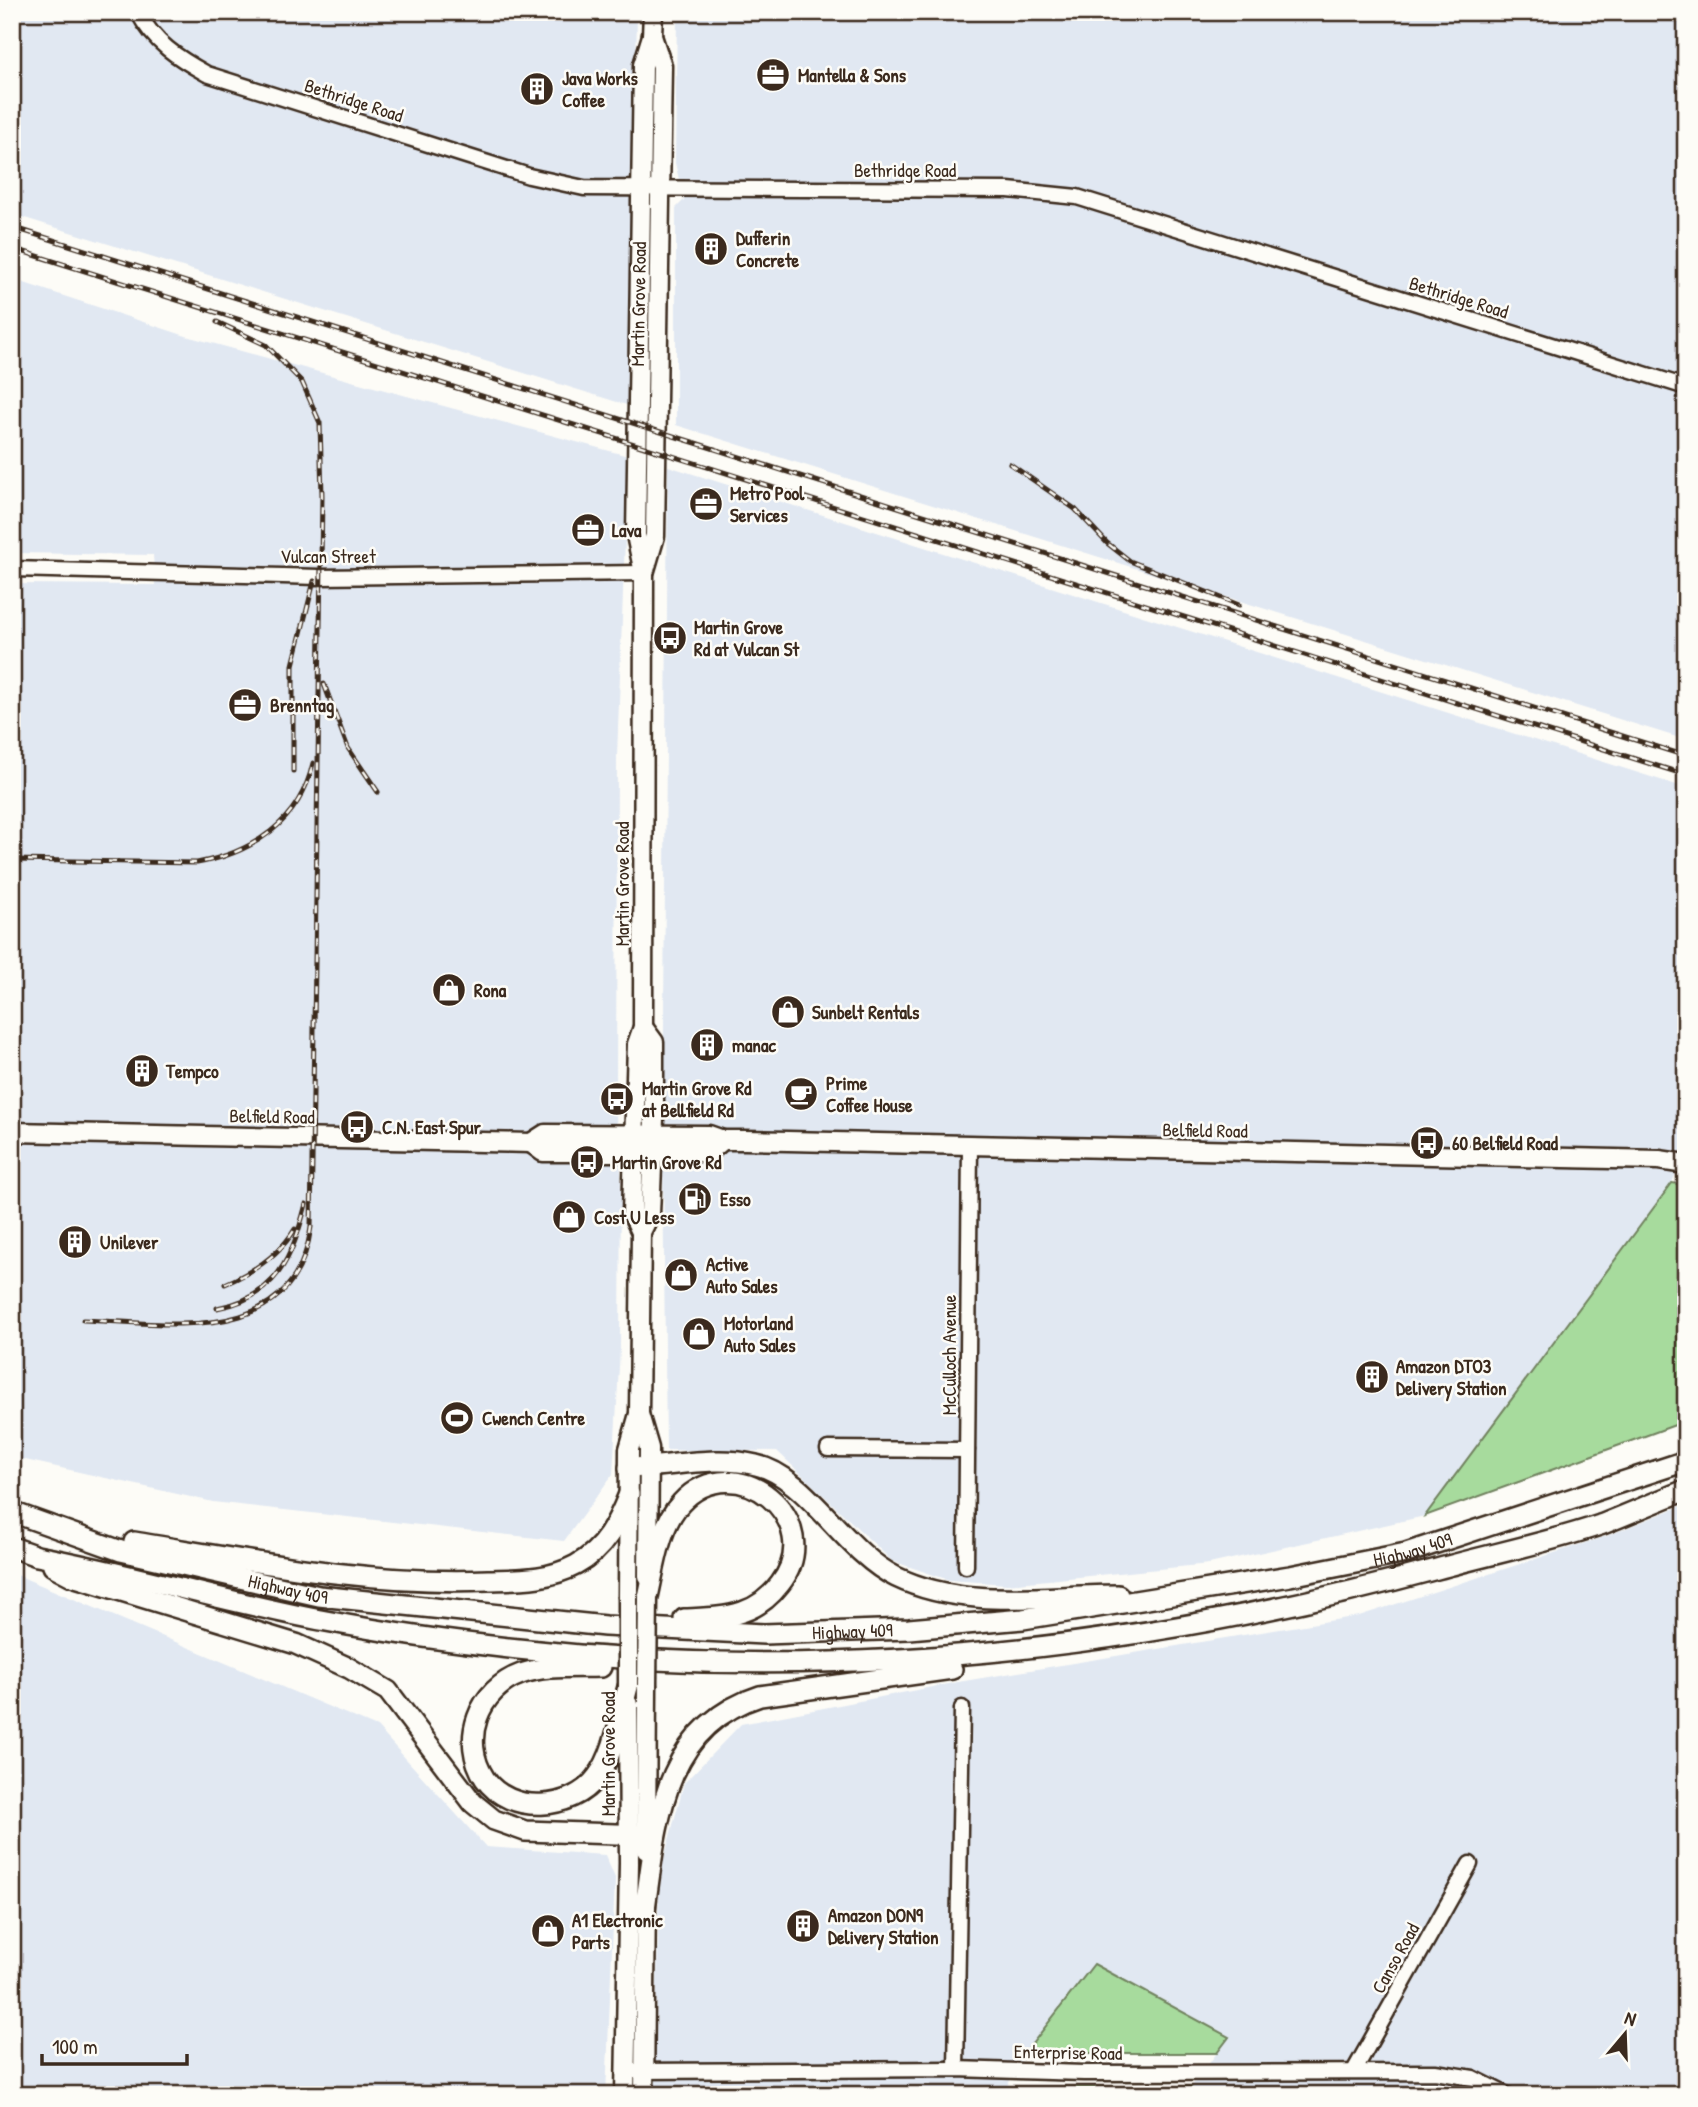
<svg xmlns="http://www.w3.org/2000/svg" width="1698" height="2107" viewBox="0 0 1698 2107" font-family="'Patrick Hand',sans-serif">
  <style>
    .built { fill: #e1e8f2 }
    .green { fill: #a7db9d; stroke: #71825e; stroke-width: 2 }
    .lines { fill: none; stroke-linecap: round; stroke-linejoin: round }
    .minor-casing { stroke: #3b2a1e; stroke-width: 19 }
    .major-casing { stroke: #3b2a1e; stroke-width: 23 }
    .highway-casing { stroke: #3b2a1e; stroke-width: 24 }
    .minor { stroke: #fdfcf7; stroke-width: 14 }
    .major { stroke: #fdfcf7; stroke-width: 18 }
    .highway { stroke: #fdfcf7; stroke-width: 19 }
    .rail-casing { stroke: #3b2a1e; stroke-width: 5 }
    .rail { stroke: #fdfcf7; stroke-width: 2.5; stroke-dasharray: 8; stroke-linecap: butt }
    .major-bridge-casing { stroke: #3b2a1e; stroke-width: 23; stroke-linecap: butt }
    .major-bridge { stroke: #fdfcf7; stroke-width: 18 }
    .labels { text-anchor: middle; dominant-baseline: central; stroke-width: 5; stroke-linejoin: round; paint-order: stroke }
    .poi-label { font-size: 19px; font-weight: bold; fill: #3b2a1e; stroke: #fdfcf7; text-anchor: start }
    .street-label { font-size: 19px; fill: #3b2a1e; stroke: #fdfcf7 }
  </style>
  <rect width="100%" height="100%" fill="#fdfcf7"/>
  <filter id="ink" filterUnits="userSpaceOnUse"><feTurbulence type="fractalNoise" baseFrequency=".0143" numOctaves="2"/><feDisplacementMap in="SourceGraphic" scale="14" xChannelSelector="R" yChannelSelector="G"/><feConvolveMatrix kernelMatrix="1 2 1 2 8 2 1 2 1" color-interpolation-filters="sRGB"/></filter>
  <g filter="url(#ink)">
    <g class="built">
      <polygon points="12,12 637,12 630,406 12,214"/>
      <polygon points="677,12 1686,12 1686,740 676,425 676,208 684,200 675,163"/>
      <polygon points="12,279 186,336 628,456 617,757 616,1116 621,1174 620,1349 613,1474 564,1541 213,1502 12,1457 12,584 155,585 153,555 12,553"/>
      <polygon points="668,466 1686,788 1686,1146 1672,1183 1425,1516 1209,1564 1007,1584 949,1580 892,1561 777,1451 666,1450 663,1158"/>
      <polygon points="1686,1504 1686,2095 1185,2095 1229,2037 1025,2053 1002,2095 655,2095 659,1878 684,1783 741,1724 958,1682 1359,1616 1607,1536"/>
      <polygon points="12,1573 377,1727 486,1847 605,1855 615,1878 606,2095 12,2095"/>
    </g>
    <g class="green">
      <polygon points="1672,1183 1686,1185 1686,1421 1425,1516"/>
      <polygon points="1094,1964 1229,2037 1217,2053 1025,2053"/>
      <polygon points="1191,2087 1185,2095 1002,2095 1007,2088"/>
    </g>
    <g class="lines">
      <g class="minor-casing">
        <g id="minor">
          <path d="M138 12C154 43 178 58 207 74L529 176 584 188 1008 190 1077 197 1686 387"/>
          <polyline points="12,569 319,577 644,573"/>
          <polyline points="828,1449 967,1450"/>
          <polyline points="966,1566 970,1145"/>
          <polyline points="956,2069 962,1708"/>
          <polyline points="634,2071 956,2069 1084,2073 1435,2072 1473,2078 1507,2095"/>
          <polyline points="1354,2071 1470,1864"/>
        </g>
      </g>
      <g class="major-casing">
        <g id="major">
          <polyline points="645,570 655,536 662,66 652,36"/>
          <polyline points="12,1132 531,1143 545,1134 709,1135 723,1140 744,1140 1659,1160 1686,1164"/>
          <polyline points="531,1143 543,1152 709,1152 723,1140"/>
          <polyline points="641,1232 650,1214 654,1119 654,1042 643,1027"/>
          <polyline points="639,1414 649,1448 648,1576"/>
          <polyline points="628,1596 629,1449 639,1414 641,1232 632,1213 637,1044 643,1027 644,573 636,535 643,65 652,36 653,12"/>
          <polyline points="646,1850 647,1687"/>
          <polyline points="625,2095 629,1863 628,1704"/>
          <polyline points="644,2095 646,1895"/>
        </g>
      </g>
      <g class="highway-casing">
        <g id="highway">
          <path d="M629 1468C670 1467 716 1455 756 1465 807 1476 844 1552 896 1577 964 1610 1045 1595 1118 1595"/>
          <path id="s1" d="M12 1512 121 1551 319 1596 605 1626 764 1634 909 1629 1023 1619 1290 1576 1406 1553 1686 1461"/>
          <path d="M134 1542C251 1561 369 1585 488 1580 519 1579 548 1580 576 1565 605 1549 617 1524 629 1494"/>
          <path d="M12 1547 37 1556C134 1574 229 1603 326 1621 389 1633 454 1642 518 1649 828 1684 1136 1651 1437 1569 1491 1554 1547 1543 1600 1525 1629 1514 1657 1501 1686 1490"/>
          <polyline points="53,1566 72,1576 296,1644 349,1668 388,1691 473,1803 494,1820 525,1831 646,1835"/>
          <path d="M648 1597C655 1567 659 1526 681 1503 736 1443 829 1521 780 1584 770 1597 758 1607 742 1612 724 1618 704 1618 684 1619"/>
          <path d="M601 1667C575 1668 546 1665 521 1674 479 1689 459 1740 485 1779 510 1815 572 1811 597 1777 615 1753 620 1715 628 1687"/>
          <path d="M645 1909C657 1822 663 1727 760 1696L952 1669"/>
        </g>
      </g>
      <use href="#minor" class="minor"/>
      <use href="#major" class="major"/>
      <use href="#highway" class="highway"/>
      <g class="rail-casing">
        <g id="rail">
          <polyline points="12,227 1686,756"/>
          <polyline points="12,248 1686,775"/>
          <polyline points="1010,464 1075,509 1107,543 1130,561 1239,605"/>
          <polyline points="324,684 348,748 378,792"/>
          <polyline points="293,771 293,665 314,581"/>
          <path d="M12 860 197 863C252 853 300 822 313 763"/>
          <path d="M225 1284C253 1272 279 1256 295 1229"/>
          <path d="M217 1308C277 1297 292 1258 306 1204"/>
          <path d="M83 1320C171 1323 295 1348 311 1227L322 496 320 423 302 382 266 345 217 322"/>
        </g>
      </g>
      <use href="#rail" class="rail"/>
      <g class="major-bridge-casing">
        <g id="major-bridge">
          <polyline points="628,1596 628,1687"/>
          <polyline points="647,1687 648,1597"/>
        </g>
      </g>
      <use href="#major-bridge" class="major-bridge"/>
    </g>
  </g>
  <defs>
    <g id="office-disc" transform="scale(1.75)"><circle r="9.5" fill="#3b2a1e" stroke="#fdfcf7"/><path d="M-6-3h4V-5.5h4V-3h4V5H-6ZM-1-4.5V-3h2v-1.5ZM-6 0V1H6V0Z" fill="#fff"/></g>
    <g id="building-disc" transform="scale(1.75)"><circle r="9.5" fill="#3b2a1e" stroke="#fdfcf7"/><path d="M-4-6H4V6H1V3H-1V6H-4ZM-2.5-4.3h1.7v1.8h-1.7ZM.8-4.3h1.7v1.8H.8ZM-2.5-1h1.7V.8h-1.7ZM.8-1h1.7V.8H.8Z" fill="#fff"/></g>
    <g id="bus-disc" transform="scale(1.75)"><circle r="9.5" fill="#3b2a1e" stroke="#fdfcf7"/><path d="M-5-6H5V4H4V6H2V4H-2V6H-4V4H-5ZM-3.5-4V0h7V-4ZM-3.5 1.2v1.5H-2V1.2ZM2 1.2v1.5H3.5V1.2Z" fill="#fff"/></g>
    <g id="shop-disc" transform="scale(1.75)"><circle r="9.5" fill="#3b2a1e" stroke="#fdfcf7"/><path d="M-5-2.5h2.3a2.7 3.5 0 0 1 5.4 0H5L5.5 6h-11ZM-1.5-2.5h3a1.5 2.3 0 0 0-3 0Z" fill="#fff"/></g>
    <g id="cafe-disc" transform="scale(1.75)"><circle r="9.5" fill="#3b2a1e" stroke="#fdfcf7"/><path d="M-5.5-4.5H6V0H3Q3 3.5 0 3.5H-2.5Q-5.5 3.5-5.5 0ZM3-3.2v2h1.7v-2ZM-6 4.5H4V6H-6Z" fill="#fff"/></g>
    <g id="fuel-disc" transform="scale(1.75)"><circle r="9.5" fill="#3b2a1e" stroke="#fdfcf7"/><path d="M-5.5-6h7V0h2V4h1.3V-2.5L3-4.5l.8-.8L6-3V5H2.5V1h-1V6h-7ZM-4.2-4.7v3.2H.2V-4.7Z" fill="#fff"/></g>
    <g id="stadium-disc" transform="scale(1.75)"><circle r="9.5" fill="#3b2a1e" stroke="#fdfcf7"/><path d="M0-5a6.5 5 0 1 0 0 10a6.5 5 0 1 0 0-10ZM-3.5-1.8h7v3.6h-7Z" fill="#fff"/></g>
  </defs>
  <g fill-rule="evenodd">
    <use href="#office-disc" x="773" y="75"/>
    <use href="#building-disc" x="537" y="89"/>
    <use href="#building-disc" x="711" y="249"/>
    <use href="#office-disc" x="706" y="504"/>
    <use href="#office-disc" x="588" y="530"/>
    <use href="#bus-disc" x="670" y="638"/>
    <use href="#office-disc" x="245" y="705"/>
    <use href="#shop-disc" x="449" y="990"/>
    <use href="#shop-disc" x="788" y="1012"/>
    <use href="#building-disc" x="707" y="1045"/>
    <use href="#building-disc" x="142" y="1071"/>
    <use href="#cafe-disc" x="801" y="1094"/>
    <use href="#bus-disc" x="617" y="1099"/>
    <use href="#bus-disc" x="357" y="1127"/>
    <use href="#bus-disc" x="1427" y="1143"/>
    <use href="#bus-disc" x="587" y="1162"/>
    <use href="#fuel-disc" x="695" y="1199"/>
    <use href="#shop-disc" x="569" y="1217"/>
    <use href="#building-disc" x="75" y="1242"/>
    <use href="#shop-disc" x="681" y="1275"/>
    <use href="#shop-disc" x="699" y="1334"/>
    <use href="#building-disc" x="1372" y="1377"/>
    <use href="#stadium-disc" x="457" y="1418"/>
    <use href="#building-disc" x="803" y="1926"/>
    <use href="#shop-disc" x="548" y="1931"/>
  </g>
  <g class="labels">
    <g class="poi-label">
      <text x="798" y="75">Mantella &amp; Sons</text>
      <text x="562" y="78">Java Works<tspan x="562" dy="22">Coffee</tspan></text>
      <text x="736" y="238">Dufferin<tspan x="736" dy="22">Concrete</tspan></text>
      <text x="730" y="493">Metro Pool<tspan x="730" dy="22">Services</tspan></text>
      <text x="612" y="530">Lava</text>
      <text x="694" y="627">Martin Grove<tspan x="694" dy="22">Rd at Vulcan St</tspan></text>
      <text x="270" y="705">Brenntag</text>
      <text x="474" y="990">Rona</text>
      <text x="812" y="1012">Sunbelt Rentals</text>
      <text x="732" y="1045">manac</text>
      <text x="166" y="1071">Tempco</text>
      <text x="826" y="1083">Prime<tspan x="826" dy="22">Coffee House</tspan></text>
      <text x="642" y="1088">Martin Grove Rd<tspan x="642" dy="22">at Bellfield Rd</tspan></text>
      <text x="382" y="1127">C.N. East Spur</text>
      <text x="1452" y="1143">60 Belfield Road</text>
      <text x="612" y="1162">Martin Grove Rd</text>
      <text x="720" y="1199">Esso</text>
      <text x="594" y="1217">Cost U Less</text>
      <text x="100" y="1242">Unilever</text>
      <text x="706" y="1264">Active<tspan x="706" dy="22">Auto Sales</tspan></text>
      <text x="724" y="1323">Motorland<tspan x="724" dy="22">Auto Sales</tspan></text>
      <text x="1396" y="1366">Amazon DTO3<tspan x="1396" dy="22">Delivery Station</tspan></text>
      <text x="482" y="1418">Cwench Centre</text>
      <text x="828" y="1915">Amazon DON9<tspan x="828" dy="22">Delivery Station</tspan></text>
      <text x="572" y="1920">A1 Electronic<tspan x="572" dy="22">Parts</tspan></text>
    </g>
    <g class="street-label">
      <text transform="translate(354 100) rotate(18)">Bethridge Road</text>
      <text x="905" y="170">Bethridge Road</text>
      <text transform="translate(1459 297) rotate(17)">Bethridge Road</text>
      <text transform="translate(638 304) rotate(-89)">Martin Grove Road</text>
      <text x="328" y="556">Vulcan Street</text>
      <text transform="translate(622 884) rotate(-90)">Martin Grove Road</text>
      <text transform="translate(272 1116) rotate(1)">Belfield Road</text>
      <text transform="translate(1205 1130) rotate(1)">Belfield Road</text>
      <text transform="translate(949 1355) rotate(-90)">McCulloch Avenue</text>
      <text stroke="none"><textPath href="#s1" startOffset="1421">Highway 409</textPath></text>
      <text stroke="none"><textPath href="#s1" startOffset="287">Highway 409</textPath></text>
      <text stroke="none"><textPath href="#s1" startOffset="854">Highway 409</textPath></text>
      <text transform="translate(608 1754) rotate(-90)">Martin Grove Road</text>
      <text transform="translate(1395 1958) rotate(-61)">Canso Road</text>
      <text transform="translate(1068 2052) rotate(1)">Enterprise Road</text>
    </g>
  </g>
  <rect width="1698" height="2107" fill="none" stroke="#fdfcf7" stroke-width="42"/>
  <rect x="21" y="21" width="1656" height="2065" fill="none" stroke="#3b2a1e" stroke-width="2.5" filter="url(#ink)"/>
  <g transform="translate(1625 2034) rotate(19)" stroke="#fdfcf7" stroke-width="5" paint-order="stroke">
  <path d="M0-5L12 26L0 18L-12 26Z" fill="#3b2a1e"/>
  <text y="-10" font-size="19" font-weight="bold" text-anchor="middle" fill="#3b2a1e">N</text>
  </g>
  <path d="M42 2054v10h145v-10" fill="none" stroke="#3b2a1e" stroke-width="3.5"/>
  <text x="52" y="2054" font-size="21" fill="#3b2a1e" stroke="#fdfcf7" stroke-width="5" paint-order="stroke">100 m</text>
</svg>
